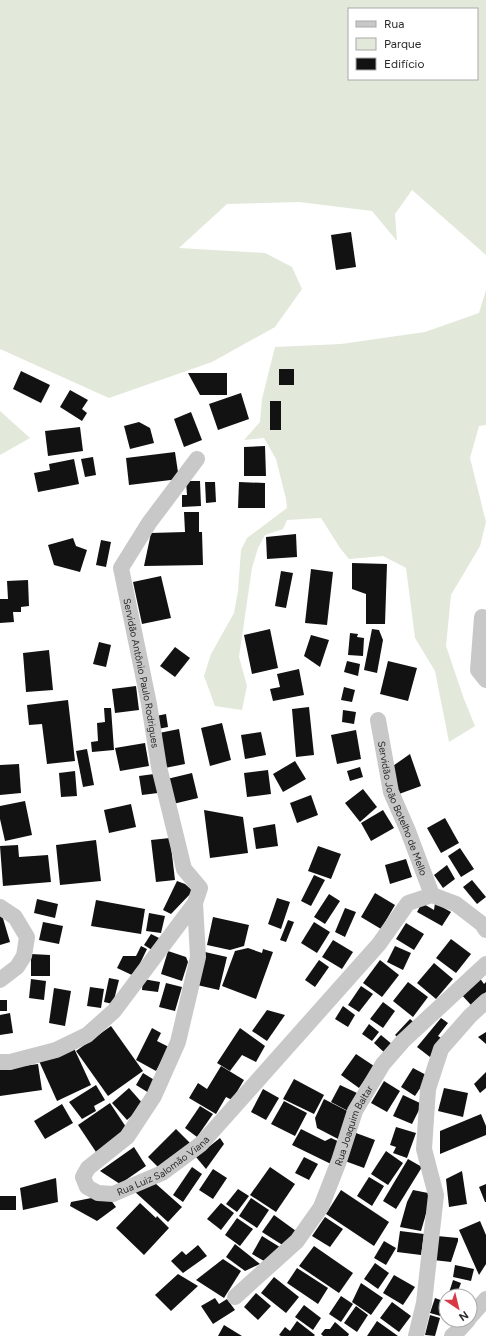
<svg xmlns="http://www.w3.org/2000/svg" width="486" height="1336" viewBox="0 0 486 1336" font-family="Figtree,sans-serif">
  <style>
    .green { fill: #e2e8da; fill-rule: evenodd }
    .building { fill: #121212 }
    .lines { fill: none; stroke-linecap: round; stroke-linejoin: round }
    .street { stroke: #c8c8c8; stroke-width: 16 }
    .labels { text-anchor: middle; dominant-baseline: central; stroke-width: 4; stroke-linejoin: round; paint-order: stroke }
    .street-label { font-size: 10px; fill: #2b2b2b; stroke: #fff }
  </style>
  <rect width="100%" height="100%" fill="#fff"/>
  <g class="green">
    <path d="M0 0H486V255L412 190 395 214 397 241 372 211 299 202 227 204 179 248 265 253 292 267 302 289 275 327 212 362 109 398 0 349ZM349 9H477V79H349Z"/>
    <polygon points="486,290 486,425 479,426 470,458 486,522 480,546 451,595 446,646 464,699 475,726 449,742 435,671 415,638 406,568 383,556 349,559 340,548 321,518 287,520 283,529 265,535 258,548 252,568 239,657 247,686 242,710 215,706 204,676 211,654 234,613 238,591 241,550 247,538 287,508 286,499 276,459 264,438 244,440 260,422 262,399 275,347 341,344 425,332 479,313"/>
    <polygon points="0,411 30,438 0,455"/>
  </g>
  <g class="building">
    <polygon points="351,232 356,267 336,270 331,235"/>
    <rect x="279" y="369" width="15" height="16"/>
    <polygon points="21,371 50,385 41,403 13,389"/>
    <polygon points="188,373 227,373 227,395 200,395"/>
    <polygon points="70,390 88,400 82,409 87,413 82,421 60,407"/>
    <polygon points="241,393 249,419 218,430 209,404"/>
    <rect x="270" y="401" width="11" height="29"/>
    <polygon points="191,412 202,440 184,447 174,419"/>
    <polygon points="139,422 150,428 154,443 130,449 124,426"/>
    <polygon points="80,427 83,451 48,456 45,431"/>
    <polygon points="265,446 266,476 244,476 244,447"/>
    <polygon points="175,452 179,479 129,485 126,458"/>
    <polygon points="93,457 96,475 85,477 81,459"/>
    <polygon points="74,459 79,484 38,492 34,473 50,470 49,464"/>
    <polygon points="186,481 200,481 201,506 182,507 182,495 187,495"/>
    <polygon points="205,482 215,482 216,502 206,503"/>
    <polygon points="239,482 265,483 265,508 238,508"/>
    <polygon points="184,512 199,512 199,532 202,532 203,565 144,566 151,533 185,532"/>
    <polygon points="296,534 297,557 267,559 266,537"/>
    <polygon points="73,538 76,546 87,550 80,572 54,565 48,545"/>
    <polygon points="101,540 111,542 106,567 96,565"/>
    <polygon points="352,563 387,564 385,624 366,624 366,594 352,589"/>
    <polygon points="311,569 333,572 327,625 305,623"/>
    <polygon points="281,571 293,573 286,608 275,606"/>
    <polygon points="161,576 171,618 142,624 133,582"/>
    <polygon points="28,580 29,606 21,607 21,612 13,612 14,622 0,623 0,599 8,599 7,581"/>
    <polygon points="270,629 278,668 252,674 244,635"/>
    <polygon points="372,629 379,630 383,640 377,673 364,670"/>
    <polygon points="350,633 358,634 357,637 364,638 363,656 348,655"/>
    <polygon points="311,635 329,640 320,667 304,656"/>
    <polygon points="99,642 111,645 106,667 93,664"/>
    <polygon points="175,647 190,658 175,677 160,666"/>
    <polygon points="49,650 53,690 26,692 23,653"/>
    <polygon points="347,661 360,664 358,676 344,672"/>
    <polygon points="388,661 417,668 408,701 380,694"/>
    <polygon points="299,669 304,695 273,701 270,689 280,687 277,674"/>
    <polygon points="136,686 139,710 115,713 112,689"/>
    <polygon points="344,687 355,690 352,702 341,700"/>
    <polygon points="68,700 75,761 47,764 42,724 29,725 27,705"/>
    <polygon points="309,707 314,755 296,757 292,709"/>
    <polygon points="104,708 111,708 114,750 92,752 91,742 98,741 97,723 105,722"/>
    <polygon points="343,710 356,712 354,724 342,722"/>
    <polygon points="166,714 168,727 158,729 156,716"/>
    <polygon points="222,723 231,760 210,766 201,728"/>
    <polygon points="179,729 185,764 165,768 159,733"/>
    <polygon points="356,730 361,759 337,764 331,735"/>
    <polygon points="261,732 266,755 245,759 241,735"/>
    <polygon points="145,743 149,766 120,771 115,748"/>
    <polygon points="87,749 94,785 83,787 76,751"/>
    <polygon points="410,754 421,786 399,794 390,768"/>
    <polygon points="295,761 306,779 283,792 273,774"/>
    <polygon points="19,764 21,793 0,795 0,765"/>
    <polygon points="360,767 363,777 350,781 347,771"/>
    <polygon points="268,770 271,794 247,797 244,773"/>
    <polygon points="75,771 77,796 61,797 59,773"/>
    <polygon points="192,773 198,798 173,804 167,779"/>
    <polygon points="154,774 158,793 142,795 139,776"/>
    <polygon points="363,789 377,807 360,822 345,803"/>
    <polygon points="311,795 318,815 297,823 290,803"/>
    <polygon points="25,801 32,835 5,841 0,819 0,806"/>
    <polygon points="131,804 136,827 109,833 104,810"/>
    <polygon points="204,810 243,817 248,853 210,858"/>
    <polygon points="383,810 394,828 371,841 361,823"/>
    <polygon points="445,818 459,843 441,853 427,828"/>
    <polygon points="275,824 278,846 256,849 253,828"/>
    <polygon points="170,838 175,880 156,882 151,840"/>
    <polygon points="96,840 101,881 60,885 56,845"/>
    <polygon points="18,845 19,857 48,855 51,882 3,886 0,846"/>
    <polygon points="318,846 341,854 331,879 308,871"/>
    <polygon points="460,848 474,869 461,877 448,856"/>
    <polygon points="406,859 412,877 390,884 385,865"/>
    <polygon points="447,865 455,879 443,888 434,875"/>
    <polygon points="314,875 325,880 311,906 301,901"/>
    <polygon points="472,880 486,897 477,904 463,887"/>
    <polygon points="177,881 185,884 193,891 171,914 163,910"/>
    <polygon points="375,893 395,905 381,929 361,917"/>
    <polygon points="329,894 340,901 325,924 314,917"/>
    <polygon points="277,898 290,902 281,929 268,924"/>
    <polygon points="37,899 58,904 55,918 34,913"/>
    <polygon points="96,900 145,909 141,934 91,926"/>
    <polygon points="422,903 434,910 435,903 451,912 442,926 417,912"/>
    <polygon points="345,908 356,912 345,937 335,932"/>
    <polygon points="149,913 165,916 161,933 146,931"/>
    <polygon points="0,915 2,915 10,942 0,945"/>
    <polygon points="213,917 249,925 244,946 230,950 207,945"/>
    <polygon points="288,920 294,922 286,942 280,940"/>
    <polygon points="43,922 63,926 59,944 39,940"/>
    <polygon points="314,922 330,932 317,953 301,943"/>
    <polygon points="406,923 424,934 414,950 396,939"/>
    <polygon points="151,934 159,938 152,950 144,945"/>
    <polygon points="451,939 471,954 456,973 436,958"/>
    <polygon points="333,940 353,952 342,969 322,957"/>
    <polygon points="141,946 147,949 134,976 117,968 123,956 136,956"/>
    <polygon points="395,946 411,953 403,970 387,962"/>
    <polygon points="248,948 262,953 263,949 273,952 256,999 222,986 235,951"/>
    <polygon points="168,951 186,957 188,962 182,981 161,974"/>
    <polygon points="205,952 227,957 219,990 197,985"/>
    <polygon points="31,954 50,955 50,976 31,976"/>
    <polygon points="319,960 329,967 315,987 305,980"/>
    <polygon points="380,960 399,975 382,997 363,983"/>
    <polygon points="434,963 453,979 436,999 417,983"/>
    <polygon points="479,977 484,984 486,982 486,992 471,1005 460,993"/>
    <polygon points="109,978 119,980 113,1004 104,1002"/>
    <polygon points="31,979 46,981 44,1000 29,998"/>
    <polygon points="143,979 160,982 158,992 142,990"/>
    <polygon points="408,982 428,997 413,1017 393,1001"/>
    <polygon points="166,983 182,987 175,1011 159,1007"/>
    <polygon points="361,986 373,994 359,1012 348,1005"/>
    <polygon points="90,987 104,989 101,1008 87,1006"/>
    <polygon points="54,988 71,991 65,1026 49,1023"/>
    <rect x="0" y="1000" width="7" height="11"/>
    <polygon points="383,1002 395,1011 383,1028 370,1019"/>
    <polygon points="343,1006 355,1015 348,1027 335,1019"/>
    <polygon points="267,1010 285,1015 267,1041 252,1031"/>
    <polygon points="10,1013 13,1033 0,1035 0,1015"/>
    <polygon points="441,1018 448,1023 438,1036 444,1040 430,1057 417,1047"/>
    <polygon points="410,1019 416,1024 401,1040 395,1035"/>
    <polygon points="369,1024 379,1032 372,1041 362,1034"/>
    <polygon points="111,1026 143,1071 108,1096 76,1051"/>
    <polygon points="152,1028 161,1033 157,1041 169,1047 156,1071 136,1060"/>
    <polygon points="240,1028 265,1046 256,1062 242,1055 230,1071 217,1063"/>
    <polygon points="486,1032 486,1044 478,1037"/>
    <polygon points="381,1035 393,1045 386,1054 374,1043"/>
    <polygon points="73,1046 91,1085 57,1101 39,1061"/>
    <polygon points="356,1054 374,1066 359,1088 341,1075"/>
    <polygon points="38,1064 42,1090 0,1096 0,1065 16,1067"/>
    <polygon points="221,1066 244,1080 232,1100 226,1097 216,1114 189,1098 198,1083 207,1089"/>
    <polygon points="413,1068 428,1076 415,1096 401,1087"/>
    <polygon points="486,1072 486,1088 480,1093 474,1084"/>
    <polygon points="143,1073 156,1081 149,1093 136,1085"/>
    <polygon points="294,1079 324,1095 314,1114 283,1099"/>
    <polygon points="384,1081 400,1091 387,1112 371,1103"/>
    <polygon points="96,1085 105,1100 94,1106 96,1111 82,1119 69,1102"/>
    <polygon points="340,1085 357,1093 348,1111 331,1102"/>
    <polygon points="129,1088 144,1105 127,1120 112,1103"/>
    <polygon points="444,1088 468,1093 463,1117 438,1111"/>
    <polygon points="263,1089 279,1098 266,1120 251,1112"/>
    <polygon points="403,1095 422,1104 412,1124 393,1116"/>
    <polygon points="324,1099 353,1114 340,1140 317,1128 315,1118"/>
    <polygon points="284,1101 307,1113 295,1136 271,1124"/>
    <polygon points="110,1103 128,1130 96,1152 78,1125"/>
    <polygon points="62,1104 73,1123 45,1139 34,1121"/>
    <polygon points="200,1106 213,1114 197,1137 185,1128"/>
    <polygon points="481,1114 486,1126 486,1135 440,1154 440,1131"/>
    <polygon points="396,1127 416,1133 407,1158 393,1153 396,1147 390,1145"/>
    <polygon points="176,1129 190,1143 161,1170 148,1157"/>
    <polygon points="301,1129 325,1141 331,1138 342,1143 331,1164 292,1145"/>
    <polygon points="356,1133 375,1140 364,1168 345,1161"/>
    <polygon points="220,1138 224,1144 206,1169 196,1157"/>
    <polygon points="134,1147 146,1166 120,1184 100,1171"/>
    <polygon points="386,1151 403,1163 388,1185 371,1174"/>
    <polygon points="304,1157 318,1164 309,1180 295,1173"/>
    <polygon points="408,1159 422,1167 396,1209 383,1201"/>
    <polygon points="192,1167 202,1174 183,1202 173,1195"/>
    <polygon points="270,1167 295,1184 276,1212 250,1195"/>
    <polygon points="213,1169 227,1178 213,1199 199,1190"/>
    <polygon points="462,1171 467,1204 449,1207 446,1179"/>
    <polygon points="369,1177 384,1186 372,1206 357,1196"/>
    <polygon points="56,1178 58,1202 23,1210 20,1188"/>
    <polygon points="155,1183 182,1207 168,1222 134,1191"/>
    <polygon points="486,1184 486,1202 485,1202 479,1187"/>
    <polygon points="238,1189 249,1196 237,1212 226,1204"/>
    <polygon points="341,1190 389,1222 374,1246 326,1214"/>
    <polygon points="413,1190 428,1193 428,1207 421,1231 400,1227 407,1202"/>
    <polygon points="107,1195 116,1207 97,1221 70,1206 71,1202"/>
    <rect x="0" y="1196" width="16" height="14"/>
    <polygon points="251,1198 269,1210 257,1228 239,1216"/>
    <polygon points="140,1203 156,1218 157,1216 169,1228 144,1255 116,1228"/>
    <polygon points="221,1203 234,1213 221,1230 207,1219"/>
    <polygon points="274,1215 296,1231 284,1246 262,1232"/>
    <polygon points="325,1217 343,1229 330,1247 312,1236"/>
    <polygon points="237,1218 253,1229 240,1246 225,1235"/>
    <polygon points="480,1221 486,1235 486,1264 479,1275 459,1230"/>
    <polygon points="400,1231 424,1234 421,1255 397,1252"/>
    <polygon points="262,1236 283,1249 264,1261 252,1254"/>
    <polygon points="437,1236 458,1238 458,1241 451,1262 433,1260"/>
    <polygon points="384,1241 396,1248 386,1265 374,1258"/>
    <polygon points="235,1244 260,1264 245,1271 226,1257"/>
    <polygon points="198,1245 207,1256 183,1273 171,1261 182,1251 186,1255"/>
    <polygon points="314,1246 353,1273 339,1293 299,1266"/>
    <polygon points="223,1259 241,1271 224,1298 196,1280"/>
    <polygon points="375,1263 389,1273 378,1289 364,1279"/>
    <polygon points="455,1265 474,1269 471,1281 453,1277"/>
    <polygon points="297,1268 328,1288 318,1304 287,1283"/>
    <polygon points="178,1274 198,1286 171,1311 155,1295"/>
    <polygon points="394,1275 415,1287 403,1305 383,1293"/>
    <polygon points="274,1277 299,1297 286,1313 261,1293"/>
    <polygon points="453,1280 461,1283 456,1296 448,1296"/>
    <polygon points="361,1283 383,1298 371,1315 352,1302"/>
    <polygon points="256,1293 271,1306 258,1320 244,1307"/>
    <polygon points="341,1296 353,1304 341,1322 329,1314"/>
    <polygon points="215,1298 219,1304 227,1299 235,1310 213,1324 201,1306"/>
    <polygon points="435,1298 446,1302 446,1312 444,1317 430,1313"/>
    <polygon points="392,1302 411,1316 399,1332 380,1318"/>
    <polygon points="304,1305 321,1318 313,1330 295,1317"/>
    <polygon points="356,1306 368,1315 357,1332 344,1323"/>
    <polygon points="430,1315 440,1318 435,1336 425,1335"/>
    <polygon points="297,1321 315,1335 314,1336 281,1336 279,1335 285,1327 290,1331"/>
    <polygon points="377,1321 398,1336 367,1336"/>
    <polygon points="335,1322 349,1334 348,1336 323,1336 321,1334 325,1329 330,1329"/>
    <polygon points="224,1325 242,1336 218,1336"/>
  </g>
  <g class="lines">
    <g class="street">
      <path id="s1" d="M197 459 149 523 121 568 149 704 159 767 184 869 200 888 195 903 198 957 178 1042 154 1096 127 1137 88 1168 83 1177 87 1187 98 1193 113 1194 162 1173 201 1144 379 944 408 903 432 895 456 904 482 924 486 930"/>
      <polyline points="482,617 478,670 486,680"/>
      <path id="s2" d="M378 720 391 792 408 831 432 895"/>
      <polyline points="0,907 15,917 27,937 24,956 17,967 0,980"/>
      <polyline points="0,1062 10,1062 56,1050 87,1035 114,1011 195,903"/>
      <path id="s3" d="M235 1297 297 1241 321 1207 339 1161 355 1111 383 1064 403 1041 486 964"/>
      <polyline points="470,1317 486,1299"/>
      <polyline points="416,1336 424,1303 436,1195 424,1149 428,1089 441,1049 470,1016 486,1001"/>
      <polyline points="452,1336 458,1331 468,1320"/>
    </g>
  </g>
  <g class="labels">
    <g class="street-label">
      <text stroke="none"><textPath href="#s1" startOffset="240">Servidão Antônio Paulo Rodrigues</textPath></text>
      <text stroke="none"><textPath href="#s2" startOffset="92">Servidão João Botelho de Mello</textPath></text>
      <text stroke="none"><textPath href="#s3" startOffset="213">Rua Joaquim Baltar</textPath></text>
      <text stroke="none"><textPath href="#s1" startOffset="887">Rua Luiz Salomão Viana</textPath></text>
    </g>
  </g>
  <rect x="348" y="8" width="130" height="72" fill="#ffffff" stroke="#aaaaaa"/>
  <rect x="356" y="21" width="20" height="6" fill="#c8c8c8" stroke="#aaaaaa"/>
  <text x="384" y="28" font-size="12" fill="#2b2b2b">Rua</text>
  <rect x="356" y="38" width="20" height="12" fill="#e2e8da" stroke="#aaaaaa"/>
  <text x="384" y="48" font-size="12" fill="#2b2b2b">Parque</text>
  <rect x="356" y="58" width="20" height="12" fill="#121212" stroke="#aaaaaa"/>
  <text x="384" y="68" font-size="12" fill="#2b2b2b">Edifício</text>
  <g transform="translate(458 1308) rotate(145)"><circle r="19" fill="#ffffff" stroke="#aaaaaa"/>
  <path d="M0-3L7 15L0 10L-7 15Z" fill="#d73945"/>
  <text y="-6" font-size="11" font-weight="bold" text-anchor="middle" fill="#2b2b2b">N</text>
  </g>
</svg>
